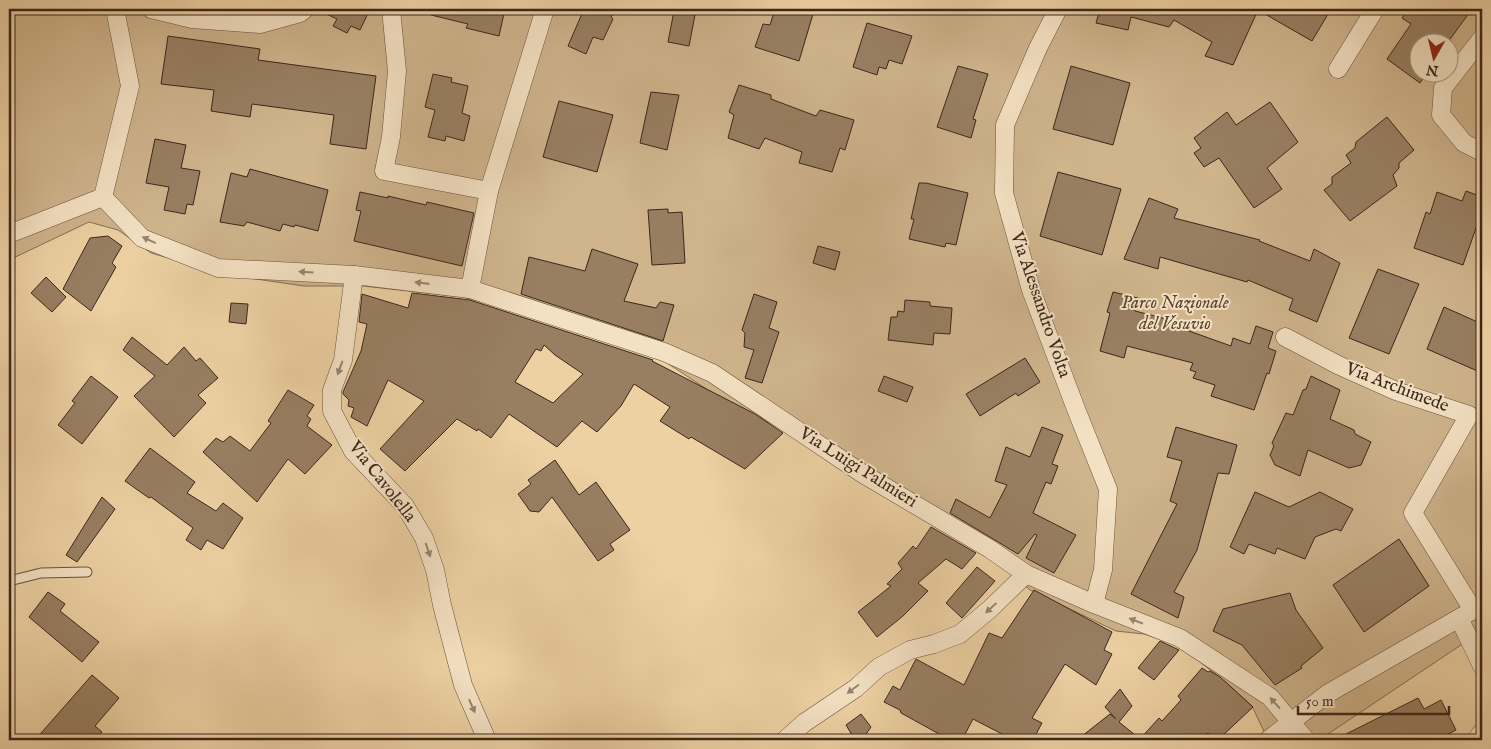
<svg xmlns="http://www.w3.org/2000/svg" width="1491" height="749" viewBox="0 0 1491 749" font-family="'IM FELL English',serif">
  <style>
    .green { fill: #cfb48c; stroke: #866e54; fill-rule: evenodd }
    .building { fill: #987f62; stroke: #3c271b; fill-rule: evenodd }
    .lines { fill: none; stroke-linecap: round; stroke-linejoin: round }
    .lane-casing { stroke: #68523d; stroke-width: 11 }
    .street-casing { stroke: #68523d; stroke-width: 19 }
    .lane { stroke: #f3e1c3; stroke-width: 9 }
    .street { stroke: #f3e1c3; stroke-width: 18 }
    .oneway { fill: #98846f }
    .labels { text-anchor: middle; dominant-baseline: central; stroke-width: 4; stroke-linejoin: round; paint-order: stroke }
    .park-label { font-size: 18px; font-style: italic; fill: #594332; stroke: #f3e1c3 }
    .street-label { font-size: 18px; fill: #3c271b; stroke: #f3e1c3 }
  </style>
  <rect width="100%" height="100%" fill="#edd1a3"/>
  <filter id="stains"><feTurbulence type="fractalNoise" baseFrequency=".004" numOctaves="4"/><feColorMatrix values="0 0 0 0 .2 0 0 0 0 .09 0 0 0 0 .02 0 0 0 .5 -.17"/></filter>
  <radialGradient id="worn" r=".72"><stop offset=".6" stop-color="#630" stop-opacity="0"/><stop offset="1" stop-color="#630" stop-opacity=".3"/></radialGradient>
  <path class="green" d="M9 9H1482V636L1470 639 1319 740H1302L1295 736 1290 740H1268L1252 706 1228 684 1180 646 1144 634 1116 631 1030 590 980 547 850 476 787 432 708 390 661 359 492 304 462 297 363 286H304L228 275 151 253 118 230 89 222 9 260ZM1418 42H1448V72H1418Z"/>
  <g class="building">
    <polygon points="316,9 370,9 360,30 351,26 347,33 333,26 337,19"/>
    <polygon points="432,9 505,9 499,36 466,28 468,24 431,15"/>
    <polygon points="584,9 616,9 611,17 613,19 603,40 593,37 586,54 568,46"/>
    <polygon points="775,9 792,9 813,14 799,61 755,47 763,24 770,25"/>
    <polygon points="1100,9 1331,9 1312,41 1258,10 1233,65 1205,56 1212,42 1174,20 1169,27 1131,17 1128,30 1096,23"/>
    <polygon points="1409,9 1472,9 1448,42 1418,42 1418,72 1427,72 1420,83 1387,59 1411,24 1402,18"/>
    <polygon points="674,11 695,15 689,46 668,42"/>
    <polygon points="867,23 912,36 902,64 889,60 886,69 879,67 877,75 853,67"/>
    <polygon points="168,36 260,49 258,60 376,76 366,149 330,144 334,115 252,104 250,117 211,111 214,90 161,84"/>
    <polygon points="958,66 988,74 973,119 976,120 971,138 937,127"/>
    <polygon points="1071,66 1130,83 1113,145 1053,129"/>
    <polygon points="433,74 452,78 451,82 468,86 462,113 470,116 464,141 446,136 445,141 428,137 435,110 425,107"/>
    <polygon points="739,85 771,95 771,99 816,116 820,110 854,120 845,150 840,148 832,172 799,163 802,152 765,138 759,149 728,138 734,115 729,112"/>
    <polygon points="651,92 679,95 667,150 640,143"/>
    <polygon points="559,101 613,115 597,172 543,157"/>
    <polygon points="1270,102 1298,142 1267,168 1282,189 1254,208 1219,158 1204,167 1194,153 1201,148 1194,138 1227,112 1236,125"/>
    <polygon points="1387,117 1414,150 1399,163 1399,168 1393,175 1397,186 1350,221 1324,190 1332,184 1332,177 1351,163 1346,155 1355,148 1356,142"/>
    <polygon points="155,139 186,145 181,168 200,171 193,205 187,204 185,214 164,210 169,187 146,183"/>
    <polygon points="250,169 328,190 318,231 295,225 294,227 283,224 280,231 247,222 244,226 220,222 231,173 247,177"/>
    <polygon points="1058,172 1121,189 1102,255 1040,236"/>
    <polygon points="919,183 926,183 968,193 956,245 946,243 945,247 909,239 914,219 911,219"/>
    <polygon points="1466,191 1482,197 1482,211 1463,265 1414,248 1426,212 1430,214 1437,192 1462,201"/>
    <polygon points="360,192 388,198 388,196 426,205 427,202 474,213 462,266 354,241 361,211 356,210"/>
    <polygon points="1149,198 1178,209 1174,218 1260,240 1259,241 1310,261 1314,249 1340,263 1317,322 1289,310 1293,299 1248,280 1247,282 1160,257 1158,269 1124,259"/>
    <polygon points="668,209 668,213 682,212 685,263 652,265 648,210"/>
    <polygon points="108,236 122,246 112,263 116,267 91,311 63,289 90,238"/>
    <polygon points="818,246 840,252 835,270 813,263"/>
    <polygon points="592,249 638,264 624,301 656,308 660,302 674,305 663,341 521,294 529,257 585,271"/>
    <polygon points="1378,269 1419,284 1389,354 1349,338"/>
    <polygon points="46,277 66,297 52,312 31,293"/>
    <polygon points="1113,292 1138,298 1135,311 1190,325 1189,331 1231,346 1233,338 1250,344 1256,326 1273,332 1268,348 1276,351 1269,374 1267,373 1254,410 1211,396 1215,385 1193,378 1196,372 1190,370 1193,363 1127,346 1124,358 1100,351 1110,313 1107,312"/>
    <path d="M412 293 470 300 653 360 652 361 755 414 783 433 745 469 691 437 689 439 660 421 670 407 634 384 621 406 597 432 582 421 557 447 509 414 491 438 478 429 477 431 457 419 405 471 380 449 424 401 388 380 367 426 351 417 354 408 348 406 349 400 343 394V392L361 351 367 324 359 322 362 294 408 308ZM544 345 555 355 583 374 553 403 515 382 536 349 541 351Z"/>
    <polygon points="754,294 777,302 769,328 779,332 762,383 745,378 754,350 744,347 745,333 742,330"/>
    <polygon points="905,300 930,302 930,306 952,308 950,334 934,333 933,345 888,340 891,317 897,317 898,311 904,312"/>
    <polygon points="231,303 248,304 246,324 229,322"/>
    <polygon points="1444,307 1482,324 1482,373 1427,349"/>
    <polygon points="132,337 167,365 184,347 196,361 200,358 218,378 198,395 206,403 174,437 134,396 155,376 123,350"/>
    <polygon points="1025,358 1040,382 1018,396 1016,393 980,416 966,394"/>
    <polygon points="91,376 118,397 82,444 58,425 75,403 72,401"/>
    <polygon points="884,376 913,387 907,402 878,391"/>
    <polygon points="1311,376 1340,390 1330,419 1354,430 1355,434 1371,442 1361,465 1349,468 1308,450 1300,476 1275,465 1270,455 1274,446 1272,443 1286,413 1293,415 1303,390 1306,389"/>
    <polygon points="288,390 314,405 307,416 311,419 307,426 332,445 305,474 288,459 257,502 203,452 216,438 223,442 230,436 250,451 271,423 268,421"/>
    <polygon points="1042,427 1063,435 1052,464 1058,466 1051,484 1046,482 1033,513 1076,535 1054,573 1026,558 1037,535 1035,534 1018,554 950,513 956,499 990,518 1007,485 995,481 1006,447 1030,457"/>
    <polygon points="1176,427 1237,445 1229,474 1218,473 1197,550 1174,592 1184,597 1178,618 1131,594 1177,504 1170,501 1182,461 1167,457"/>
    <polygon points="150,448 195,482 187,493 216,511 223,503 243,518 223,549 207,540 201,550 186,540 193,528 151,497 149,498 125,481"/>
    <polygon points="555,460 579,495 596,482 630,530 610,544 614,550 598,561 552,497 539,512 530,511 518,494 531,484 528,480"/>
    <polygon points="1255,492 1289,507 1320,492 1353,509 1341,531 1336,529 1315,537 1305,559 1277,548 1275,554 1249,544 1244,554 1230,547"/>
    <polygon points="102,497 115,509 77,562 66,555"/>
    <polygon points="931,527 976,553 962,569 946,559 918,583 928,591 903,616 877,637 858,612 891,586 887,584 902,569 898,563 913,546 916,549"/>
    <polygon points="1399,539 1429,586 1364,632 1333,585"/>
    <polygon points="977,567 995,581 962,618 946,603"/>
    <polygon points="1034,590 1112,632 1104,650 1112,654 1096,685 1065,664 1032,718 1042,723 1033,740 999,740 1002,734 973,719 962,740 938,740 941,735 901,713 900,710 884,702 893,686 900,690 916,659 964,685 989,633 1002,638"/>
    <polygon points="48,592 65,604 60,611 99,642 82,662 29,617"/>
    <polygon points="1290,593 1296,610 1323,648 1301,666 1302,668 1275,685 1242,645 1213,631 1223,609"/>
    <polygon points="1160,641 1179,650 1154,680 1138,668"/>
    <polygon points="1202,668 1208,672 1210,671 1220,677 1253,707 1218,740 1215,740 1208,733 1200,740 1077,740 1110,714 1116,719 1105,707 1120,689 1132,706 1119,722 1140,739 1159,718 1162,721 1181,700 1178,696"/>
    <polygon points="92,675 119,698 95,726 102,732 95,740 35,740"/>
    <polygon points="1418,698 1424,709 1441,700 1456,730 1437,740 1334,740"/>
    <polygon points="861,714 871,727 862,740 855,740 846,725"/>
  </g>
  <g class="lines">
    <g class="lane-casing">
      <polyline id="lane" points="9,581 41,573 87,572"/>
    </g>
    <g class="street-casing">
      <g id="street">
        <polyline points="151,9 192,19 260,24 300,13 305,9"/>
        <polyline points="391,9 397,71 391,137 384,171 489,191"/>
        <polyline points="545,9 489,191 470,289 664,352 712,373 863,474 990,549 1026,574 1094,604 1180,638 1270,697 1306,740"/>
        <polyline points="1058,9 1038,48 1005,125 1004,193 1031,290 1076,409 1108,489 1103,570 1094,604"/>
        <polyline points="1482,38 1443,88 1441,115 1464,143 1482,152"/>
        <polyline points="1338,69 1375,9"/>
        <polyline points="103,197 142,238 218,268 354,275"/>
        <polyline points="9,234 103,197 130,86 115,9"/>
        <polyline points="470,289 354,275 343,360 332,390 332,411 353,451 405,506 424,538 435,570 442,605 463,685 487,740"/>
        <polyline points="1285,337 1338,365 1396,391 1469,415 1413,513 1473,610"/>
        <polyline points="1459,618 1482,666"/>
        <polyline points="785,740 804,723 856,688 879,667 910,650 934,644 960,634 990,609 1026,574"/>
        <polyline points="1268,740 1327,694 1482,605"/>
        <polyline points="1476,740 1482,732"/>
      </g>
    </g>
    <use href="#lane" class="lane"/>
    <use href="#street" class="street"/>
  </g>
  <defs><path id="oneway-solid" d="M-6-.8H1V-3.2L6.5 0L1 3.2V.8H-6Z" transform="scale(1.25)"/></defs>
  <g class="oneway">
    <use href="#oneway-solid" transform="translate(149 240) rotate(-155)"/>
    <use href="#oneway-solid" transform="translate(306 272) rotate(-177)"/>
    <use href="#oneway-solid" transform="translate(422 283) rotate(-173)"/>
    <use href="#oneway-solid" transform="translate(340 368) rotate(110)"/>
    <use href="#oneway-solid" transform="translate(428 550) rotate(71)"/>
    <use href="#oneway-solid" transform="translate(991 608) rotate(137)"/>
    <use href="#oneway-solid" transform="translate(1136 621) rotate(-159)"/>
    <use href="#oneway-solid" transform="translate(853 689) rotate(143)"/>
    <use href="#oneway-solid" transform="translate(1275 703) rotate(-132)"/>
    <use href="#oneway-solid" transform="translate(472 706) rotate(66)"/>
  </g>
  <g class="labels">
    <g class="park-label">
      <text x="1175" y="303">Parco Nazionale<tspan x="1175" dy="21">del Vesuvio</tspan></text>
    </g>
    <g class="street-label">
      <text transform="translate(1040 305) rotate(71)">Via Alessandro Volta</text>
      <text transform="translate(1397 388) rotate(21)">Via Archimede</text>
      <text transform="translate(858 468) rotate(32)">Via Luigi Palmieri</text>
      <text transform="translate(382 482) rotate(52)">Via Cavolella</text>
    </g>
  </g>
  <rect width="1491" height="749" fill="none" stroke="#edd1a3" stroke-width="30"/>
  <rect x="10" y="10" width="1471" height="729" fill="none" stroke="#3c271b" stroke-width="2.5"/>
  <rect x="15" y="15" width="1461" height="719" fill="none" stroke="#3c271b"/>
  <g transform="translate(1434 58) rotate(188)"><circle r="24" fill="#f3e1c3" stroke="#aa9780"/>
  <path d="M0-4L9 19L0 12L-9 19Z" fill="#8f2418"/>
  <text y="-8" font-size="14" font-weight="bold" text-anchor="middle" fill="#3c271b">N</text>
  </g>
  <path d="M1298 706v8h151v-8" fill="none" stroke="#3c271b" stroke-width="2.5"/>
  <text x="1306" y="706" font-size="15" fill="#3c271b" stroke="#f3e1c3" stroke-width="4" paint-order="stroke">50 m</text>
  <rect width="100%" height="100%" filter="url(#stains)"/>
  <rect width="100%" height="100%" fill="url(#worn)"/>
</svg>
